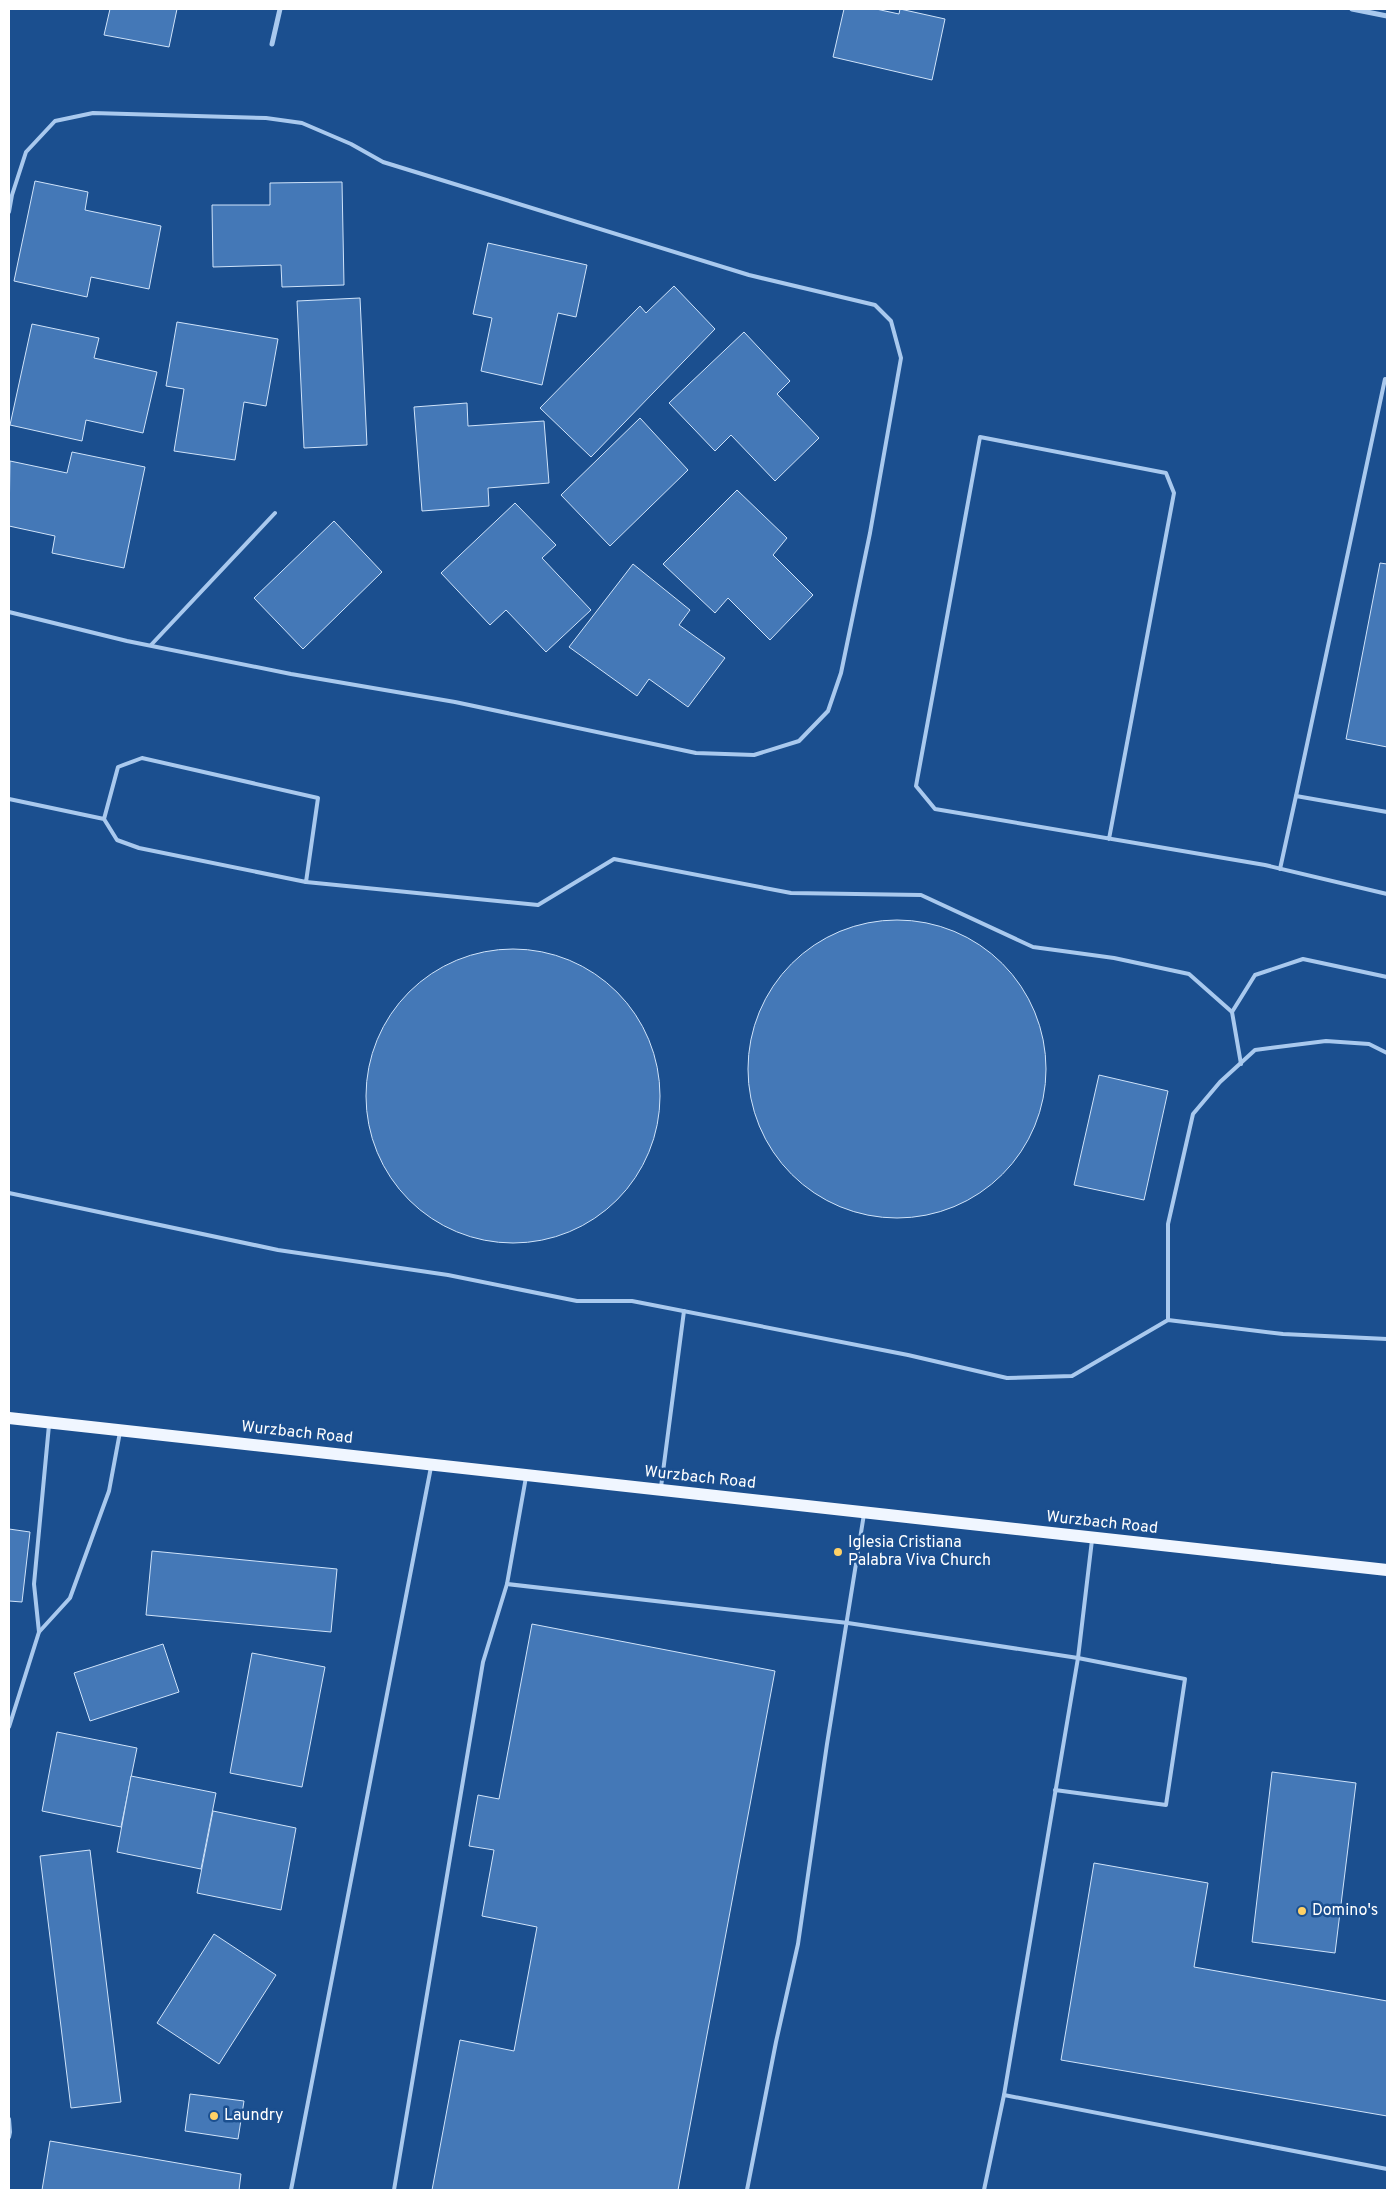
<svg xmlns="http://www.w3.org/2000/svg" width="1396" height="2199" viewBox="0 0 1396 2199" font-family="Overpass,sans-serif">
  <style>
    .building { fill: #4478b7; stroke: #cfe3fa }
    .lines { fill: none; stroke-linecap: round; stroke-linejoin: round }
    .lane { stroke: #a9c9ee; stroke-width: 4 }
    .street { stroke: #a9c9ee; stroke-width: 5 }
    .primary { stroke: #f0f6ff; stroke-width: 12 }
    .poi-dot { fill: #ffd166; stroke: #1b4f8f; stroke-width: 2 }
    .labels { text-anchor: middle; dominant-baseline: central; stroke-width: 5; stroke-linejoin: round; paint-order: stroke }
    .street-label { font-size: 16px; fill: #fff; stroke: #1b4f8f }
    .poi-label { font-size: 16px; fill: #fff; stroke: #1b4f8f; text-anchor: start }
  </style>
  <rect width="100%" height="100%" fill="#1b4f8f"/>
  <g class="building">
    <polygon points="110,9 177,9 169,47 104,35"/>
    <polygon points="844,9 876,9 899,14 900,9 945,19 932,80 833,57"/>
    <polygon points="35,181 88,192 85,210 161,226 149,289 91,277 87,297 14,281"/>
    <polygon points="342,182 344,285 282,287 281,265 213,267 212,205 270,205 270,183"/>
    <polygon points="488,243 587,265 576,317 558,313 542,385 481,371 492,318 473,314"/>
    <polygon points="674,286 715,329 591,457 540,408 640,306 646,313"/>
    <polygon points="360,298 367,445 304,448 297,301"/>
    <polygon points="177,322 278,339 266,406 244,402 235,460 174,451 184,389 166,386"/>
    <polygon points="32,324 99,338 94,358 157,372 143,433 86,420 82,441 10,425"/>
    <polygon points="744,332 790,381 777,394 819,438 775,481 731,435 715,451 669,403"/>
    <polygon points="467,403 468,426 544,421 549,483 488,488 489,506 422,511 414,407"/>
    <polygon points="640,418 688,470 610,546 561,495"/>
    <polygon points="72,452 145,467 124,568 52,553 55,536 9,526 10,461 67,473"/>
    <polygon points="737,490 787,538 773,555 813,595 770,640 728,598 715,613 663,564"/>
    <polygon points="515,503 556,545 542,558 591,610 546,652 506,610 490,625 441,573"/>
    <polygon points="334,521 382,572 303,649 254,598"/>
    <polygon points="1380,563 1387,564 1387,747 1346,739"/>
    <polygon points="633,564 690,610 679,625 725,658 688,707 649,679 637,696 569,647"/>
    <circle cx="897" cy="1069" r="149"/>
    <circle cx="513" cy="1096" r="147"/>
    <polygon points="1099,1075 1168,1091 1144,1200 1074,1185"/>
    <polygon points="9,1529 30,1532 22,1602 9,1601"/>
    <polygon points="152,1551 337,1569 331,1632 146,1615"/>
    <polygon points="532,1624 775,1671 678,2190 432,2190 460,2040 514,2051 537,1927 482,1916 494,1850 469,1846 478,1795 499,1799"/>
    <polygon points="163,1644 179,1692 90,1721 74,1673"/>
    <polygon points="252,1653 325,1667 302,1787 230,1773"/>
    <polygon points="57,1732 137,1748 121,1827 42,1811"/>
    <polygon points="1272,1772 1356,1783 1335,1953 1252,1942"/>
    <polygon points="131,1776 216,1793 201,1869 117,1852"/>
    <polygon points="213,1811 296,1828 281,1910 197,1893"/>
    <polygon points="90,1850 121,2102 71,2108 40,1856"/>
    <polygon points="1094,1863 1208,1883 1194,1967 1387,2001 1387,2116 1061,2060"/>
    <polygon points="214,1934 276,1975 219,2064 157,2023"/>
    <polygon points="190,2094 244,2101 238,2139 185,2131"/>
    <polygon points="50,2141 241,2174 239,2190 42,2190"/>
  </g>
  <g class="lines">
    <g class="lane">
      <polyline points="9,212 12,195 26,152 55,121 93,113 266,118 302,123 351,144 383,162 749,275 875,305 891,321 901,358 870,533 841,673 828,711 799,741 754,755 696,753 455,702 291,674 127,641 9,612"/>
      <polyline points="151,645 275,513"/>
      <polyline points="1296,796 1385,379"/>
      <polyline points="9,799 104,819 117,840 139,848 306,882 318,798 142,758 118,767 104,819"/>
      <polyline points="1109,839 1174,493 1166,473 980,437 916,786 935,809 1265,865 1387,894"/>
      <polyline points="1280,869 1296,796 1387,812"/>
      <polyline points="306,882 538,905 614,859 791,893 921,895 1033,947 1114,958 1189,974 1232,1012 1241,1064"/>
      <polyline points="1232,1012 1255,975 1303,959 1387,977"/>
      <polyline points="9,1193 278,1250 448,1275 577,1301 632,1301 908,1355 1007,1378 1072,1376 1168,1320 1283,1334 1387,1339"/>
      <polyline points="1168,1320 1168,1224 1193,1114 1220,1082 1255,1050 1326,1041 1369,1044 1387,1053"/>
      <polyline points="526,1477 507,1584 848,1623 1078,1658 1185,1679 1166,1805 1055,1790"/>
      <polyline points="661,1487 684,1311"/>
      <polyline points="39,1632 70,1598 109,1491 120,1432"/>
      <polyline points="9,1727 39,1632 34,1584 49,1425"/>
      <polyline points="1004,2095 1387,2169"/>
      <polyline points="9,2119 10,2132 9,2137"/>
      <polyline points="291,2190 431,1467"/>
      <polyline points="394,2190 483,1662 507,1584"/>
      <polyline points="747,2190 776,2042 798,1944 827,1744 864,1514"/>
      <polyline points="984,2190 1004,2095 1078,1658 1092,1540"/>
    </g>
    <g class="street">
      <polyline points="1352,9 1387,16"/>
      <polyline points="272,44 280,9"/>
    </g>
    <polyline class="primary" points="9,1418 1387,1570"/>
  </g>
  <g class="poi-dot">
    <circle cx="838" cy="1552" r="5"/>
    <circle cx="1302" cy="1911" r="5"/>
    <circle cx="214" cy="2116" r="5"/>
  </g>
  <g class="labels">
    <g class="street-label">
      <text transform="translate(297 1433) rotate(6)">Wurzbach Road</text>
      <text transform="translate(700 1478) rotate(6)">Wurzbach Road</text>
      <text transform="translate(1102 1523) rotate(6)">Wurzbach Road</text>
    </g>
    <g class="poi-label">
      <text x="848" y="1543">Iglesia Cristiana<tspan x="848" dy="18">Palabra Viva Church</tspan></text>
      <text x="1312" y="1911">Domino's</text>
      <text x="224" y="2116">Laundry</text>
    </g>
  </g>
  <rect width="1396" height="2199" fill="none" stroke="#ffffff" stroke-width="20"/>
</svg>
